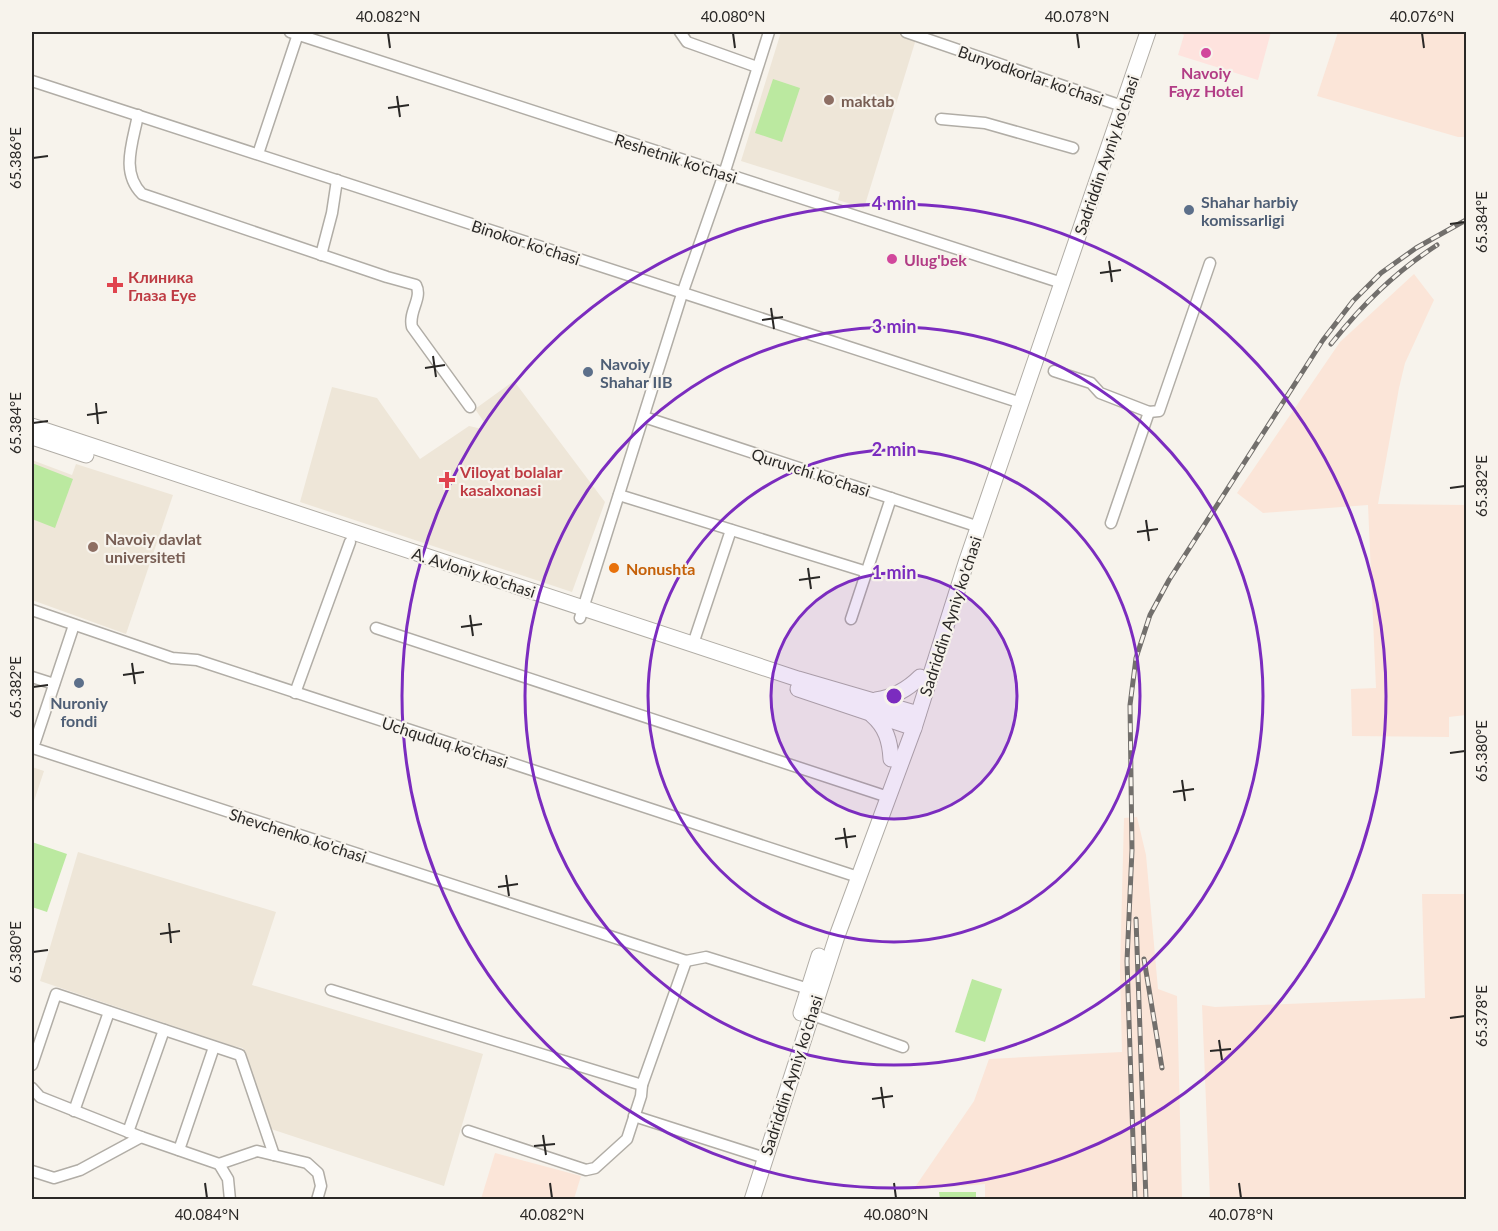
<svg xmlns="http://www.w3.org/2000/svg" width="1498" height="1231" viewBox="0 0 1498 1231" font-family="Lato,sans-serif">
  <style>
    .commercial { fill: #fee3de }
    .industrial { fill: #fbe5d8 }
    .built { fill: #eee6d8 }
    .grass { fill: #bbe9a0 }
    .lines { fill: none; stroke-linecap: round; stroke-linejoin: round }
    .minor-casing { stroke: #b1ada6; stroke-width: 13 }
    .secondary-casing { stroke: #b1ada6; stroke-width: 17 }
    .minor { stroke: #fff; stroke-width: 10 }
    .secondary { stroke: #fff; stroke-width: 15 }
    .rail-casing { stroke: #726f6c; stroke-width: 5 }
    .rail { stroke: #f7f3ec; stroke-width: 3; stroke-dasharray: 9; stroke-linecap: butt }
    .ticks { fill: none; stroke: #2a2826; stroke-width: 2 }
    .ring { fill: none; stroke: #7b2cbf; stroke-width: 3 }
    .hotel-dot { fill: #d1479c; stroke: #f7f3ec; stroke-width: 2 }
    .education-dot { fill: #8d6e63; stroke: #f7f3ec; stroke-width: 2 }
    .service-dot { fill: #5c6f8a; stroke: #f7f3ec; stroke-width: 2 }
    .health-dot { fill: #e0444e; stroke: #f7f3ec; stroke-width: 2 }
    .food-dot { fill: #e8710a; stroke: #f7f3ec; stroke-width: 2 }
    .labels { text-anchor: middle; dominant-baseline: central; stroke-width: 4.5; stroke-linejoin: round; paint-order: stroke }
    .hotel-label { font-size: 16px; font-weight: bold; fill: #b23c85; stroke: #f7f3ec }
    .street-label { font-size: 16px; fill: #2a2826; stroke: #f7f3ec }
    .education-label { font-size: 16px; font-weight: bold; fill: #785e54; stroke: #f7f3ec; text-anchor: start }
    .service-label { font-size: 16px; font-weight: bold; fill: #4e5e75; stroke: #f7f3ec; text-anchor: start }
    .health-label { font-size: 16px; font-weight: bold; fill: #be3a42; stroke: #f7f3ec; text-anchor: start }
    .food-label { font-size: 16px; font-weight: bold; fill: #c56008; stroke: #f7f3ec; text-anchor: start }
    .centre { fill: #7b2cbf; stroke: #f7f3ec; stroke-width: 3 }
    .ring-label { font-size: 18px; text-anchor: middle; font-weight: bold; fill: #7b2cbf; stroke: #f7f3ec; stroke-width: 4.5; stroke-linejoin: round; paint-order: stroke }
    .neatline { fill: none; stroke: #2a2826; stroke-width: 2 }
    .ticks-label { font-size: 15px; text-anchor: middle; fill: #2a2826 }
  </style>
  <rect width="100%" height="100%" fill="#f7f3ec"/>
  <polygon class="commercial" points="1177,32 1271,32 1258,80 1178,55 1184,35"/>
  <g class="industrial">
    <polygon points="1338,32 1466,32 1466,137 1458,137 1317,96"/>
    <polygon points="1414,274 1434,300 1405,363 1399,388 1378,504 1466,505 1466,715 1449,717 1449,737 1352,736 1351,689 1376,688 1368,505 1263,513 1237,493 1340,342"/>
    <polygon points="1137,817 1146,855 1158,989 1177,996 1182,1199 1030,1200 985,1198 985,1184 913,1190 974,1101 989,1059 1122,1052 1120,970 1124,818"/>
    <polygon points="1422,894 1466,894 1466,1199 1210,1199 1202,1005 1215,1007 1425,998"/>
    <polygon points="495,1153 581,1176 574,1199 481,1199"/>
  </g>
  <g class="built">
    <polygon points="781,32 893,32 916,39 864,208 838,200 840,192 741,161"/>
    <polygon points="514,381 605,502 572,592 300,502 332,387 377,398 420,459 469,426 482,429 484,422 475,409"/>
    <polygon points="32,460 72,475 76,464 173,495 126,634 32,600"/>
    <polygon points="32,767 44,771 32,807"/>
    <polygon points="78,852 276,912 252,985 483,1054 444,1186 271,1129 243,1048 233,1046 40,981"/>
  </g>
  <g class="grass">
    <polygon points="773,79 800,88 782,142 755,133"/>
    <polygon points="32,463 73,479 55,528 32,519"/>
    <polygon points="32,842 67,854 47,912 32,907"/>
    <polygon points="972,979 1002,989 985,1042 955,1032"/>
    <polygon points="939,1192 976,1192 976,1199 940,1199"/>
  </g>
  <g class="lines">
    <g class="minor-casing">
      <g id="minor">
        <polyline points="290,32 1062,283"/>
        <polyline points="680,32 687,42 757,67"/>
        <polyline points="906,32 1122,106"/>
        <polyline points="32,81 1021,403"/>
        <path d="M138 115C133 142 120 172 142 194L387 277 416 285C423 298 408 312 412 327L470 407"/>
        <polyline points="941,119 985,123 1073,148"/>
        <polyline points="258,154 298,34"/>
        <polyline points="321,255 332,213 337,180"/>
        <polyline points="1054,371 1091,383 1100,393 1149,412 1159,411 1210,263"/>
        <polyline points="644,417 979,527"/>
        <polyline points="619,495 867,572"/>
        <polyline points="1111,523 1149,412"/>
        <polyline points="32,610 172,658 197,660 858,877"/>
        <polyline points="580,618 682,294 724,174 769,32"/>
        <polyline points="851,619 891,498"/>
        <polyline points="74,625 33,748 686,961 706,957 815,991"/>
        <polyline points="376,628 888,797"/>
        <polyline points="693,644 731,530"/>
        <polyline points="32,677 54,684"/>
        <polyline points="295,693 350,542"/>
        <polyline points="331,990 642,1085 686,961"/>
        <polyline points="807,1013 903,1047"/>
        <polyline points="32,1065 56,994 240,1055 274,1155"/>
        <polyline points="32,1088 40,1097 141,1137"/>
        <polyline points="74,1111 109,1012"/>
        <polyline points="634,1116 765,1158"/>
        <polyline points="468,1131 586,1170 595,1168 627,1139 641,1096 642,1085"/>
        <polyline points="128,1132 164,1030"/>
        <polyline points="179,1150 214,1047"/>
        <polyline points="219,1164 257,1151 307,1163 318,1173 321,1186 317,1200"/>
        <polyline points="219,1164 228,1179 230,1200"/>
        <polyline points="32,1171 54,1178 80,1170 141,1137 219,1164"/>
      </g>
    </g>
    <g class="secondary-casing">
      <g id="secondary">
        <polyline points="32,426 798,679 918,714"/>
        <polyline points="32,437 86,455"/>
        <polyline points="798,689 914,728"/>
        <path d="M876 700C894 697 907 690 920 677"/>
        <path d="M872 715C886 727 890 741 891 759"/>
        <polyline points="801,1013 819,956"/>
        <polyline points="752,1200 837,936 914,728 966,563 1148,32"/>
      </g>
    </g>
    <use href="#minor" class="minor"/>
    <use href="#secondary" class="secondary"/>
    <g class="rail-casing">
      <g id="rail">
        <path d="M1331 344C1363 304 1394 273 1437 245"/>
        <polyline points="1136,919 1146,1200"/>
        <polyline points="1144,959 1162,1068"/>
        <polyline points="1135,1200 1127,961 1132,850 1130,705 1136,658 1150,615 1169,580 1323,340 1353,301 1381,273 1416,248 1466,220"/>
      </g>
    </g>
    <use href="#rail" class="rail"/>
  </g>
  <path class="ticks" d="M388 33 390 48M733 33 735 48M1077 33 1079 48M1422 33 1424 48M397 96 400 117M388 108 409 105M33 158 48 156M1450 224 1465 222M1109 261 1112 282M1100 273 1121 270M771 308 774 329M762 320 783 317M433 356 436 377M425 368 445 365M96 403 98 424M87 415 107 412M33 423 48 421M1450 488 1465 486M1146 520 1149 541M1137 532 1158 529M808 568 811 589M799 580 820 577M470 615 473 636M461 627 482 624M132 663 135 684M123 675 144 672M33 687 48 685M1450 753 1465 751M1182 780 1185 801M1173 792 1194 789M844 828 847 848M835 839 856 836M506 875 509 896M498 887 518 884M169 923 171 943M160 934 180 931M33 952 48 950M1450 1018 1465 1016M1219 1040 1222 1060M1210 1051 1231 1049M881 1087 884 1108M872 1099 893 1096M543 1135 546 1155M534 1146 555 1144M205 1183 207 1198M550 1183 552 1198M894 1183 896 1198M1239 1183 1241 1198"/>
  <circle cx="894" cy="696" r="123" fill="#7b2cbf" fill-opacity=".12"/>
  <g class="ring">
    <circle cx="894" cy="696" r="123"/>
    <circle cx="894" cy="696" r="246"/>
    <circle cx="894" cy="696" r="369"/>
    <circle cx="894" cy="696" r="492"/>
  </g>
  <g class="hotel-dot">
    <circle cx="1206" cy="53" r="6"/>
    <circle cx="892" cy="259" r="6"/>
  </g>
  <g class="education-dot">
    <circle cx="829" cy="100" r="6"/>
    <circle cx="93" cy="547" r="6"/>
  </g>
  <g class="service-dot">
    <circle cx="1189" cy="210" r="6"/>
    <circle cx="588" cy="372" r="6"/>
    <circle cx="79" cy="683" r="6"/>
  </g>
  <g class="health-dot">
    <path d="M112 276h6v6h6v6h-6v6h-6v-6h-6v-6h6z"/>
    <path d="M444 471h6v6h6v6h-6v6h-6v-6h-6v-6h6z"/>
  </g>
  <circle class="food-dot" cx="614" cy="568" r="6"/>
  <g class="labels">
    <g class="hotel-label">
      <text x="1206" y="72">Navoiy<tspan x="1206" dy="18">Fayz Hotel</tspan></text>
      <text x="904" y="259" text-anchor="start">Ulug'bek</text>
    </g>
    <g class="street-label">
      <text transform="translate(1031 75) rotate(19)">Bunyodkorlar ko'chasi</text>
      <text transform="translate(1106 155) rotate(-71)">Sadriddin Ayniy ko'chasi</text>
      <text transform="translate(676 158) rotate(18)">Reshetnik ko'chasi</text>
      <text transform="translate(526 242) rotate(18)">Binokor ko'chasi</text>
      <text transform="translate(811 472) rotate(18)">Quruvchi ko'chasi</text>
      <text transform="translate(474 572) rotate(18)">A. Avloniy ko'chasi</text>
      <text transform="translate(950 616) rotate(-72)">Sadriddin Ayniy ko'chasi</text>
      <text transform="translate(445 742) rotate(18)">Uchquduq ko'chasi</text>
      <text transform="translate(298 835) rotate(18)">Shevchenko ko'chasi</text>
      <text transform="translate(791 1075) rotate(-72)">Sadriddin Ayniy ko'chasi</text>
    </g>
    <g class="education-label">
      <text x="841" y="100">maktab</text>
      <text x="105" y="538">Navoiy davlat<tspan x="105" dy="18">universiteti</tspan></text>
    </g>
    <g class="service-label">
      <text x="1201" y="201">Shahar harbiy<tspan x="1201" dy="18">komissarligi</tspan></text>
      <text x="600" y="363">Navoiy<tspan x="600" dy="18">Shahar IIB</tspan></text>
      <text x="79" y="702" text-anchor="middle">Nuroniy<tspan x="79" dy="18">fondi</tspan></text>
    </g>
    <g class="health-label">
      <text x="128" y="276">Клиника<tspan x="128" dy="18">Глаза Eye</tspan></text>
      <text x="460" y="471">Viloyat bolalar<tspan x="460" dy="18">kasalxonasi</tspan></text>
    </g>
    <g class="food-label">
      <text x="626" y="568">Nonushta</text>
    </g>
  </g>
  <circle cx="894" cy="696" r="9" class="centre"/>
  <g class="ring-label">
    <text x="894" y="210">4 min</text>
    <text x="894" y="333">3 min</text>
    <text x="894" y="456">2 min</text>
    <text x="894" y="579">1 min</text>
  </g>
  <rect width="1498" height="1231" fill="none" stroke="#f7f3ec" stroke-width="66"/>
  <rect x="33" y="33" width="1432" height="1165" class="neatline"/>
  <g class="ticks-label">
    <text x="388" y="22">40.082°N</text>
    <text x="733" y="22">40.080°N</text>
    <text x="1077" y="22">40.078°N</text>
    <text x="1422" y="22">40.076°N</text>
    <text transform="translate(16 158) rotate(-90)" y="5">65.386°E</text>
    <text transform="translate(1482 222) rotate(-90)" y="5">65.384°E</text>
    <text transform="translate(16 423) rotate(-90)" y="5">65.384°E</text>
    <text transform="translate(1482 486) rotate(-90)" y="5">65.382°E</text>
    <text transform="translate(16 687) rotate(-90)" y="5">65.382°E</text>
    <text transform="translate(1482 751) rotate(-90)" y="5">65.380°E</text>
    <text transform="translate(16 952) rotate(-90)" y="5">65.380°E</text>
    <text transform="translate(1482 1016) rotate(-90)" y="5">65.378°E</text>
    <text x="207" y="1220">40.084°N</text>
    <text x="552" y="1220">40.082°N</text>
    <text x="896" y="1220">40.080°N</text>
    <text x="1241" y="1220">40.078°N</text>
  </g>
</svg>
